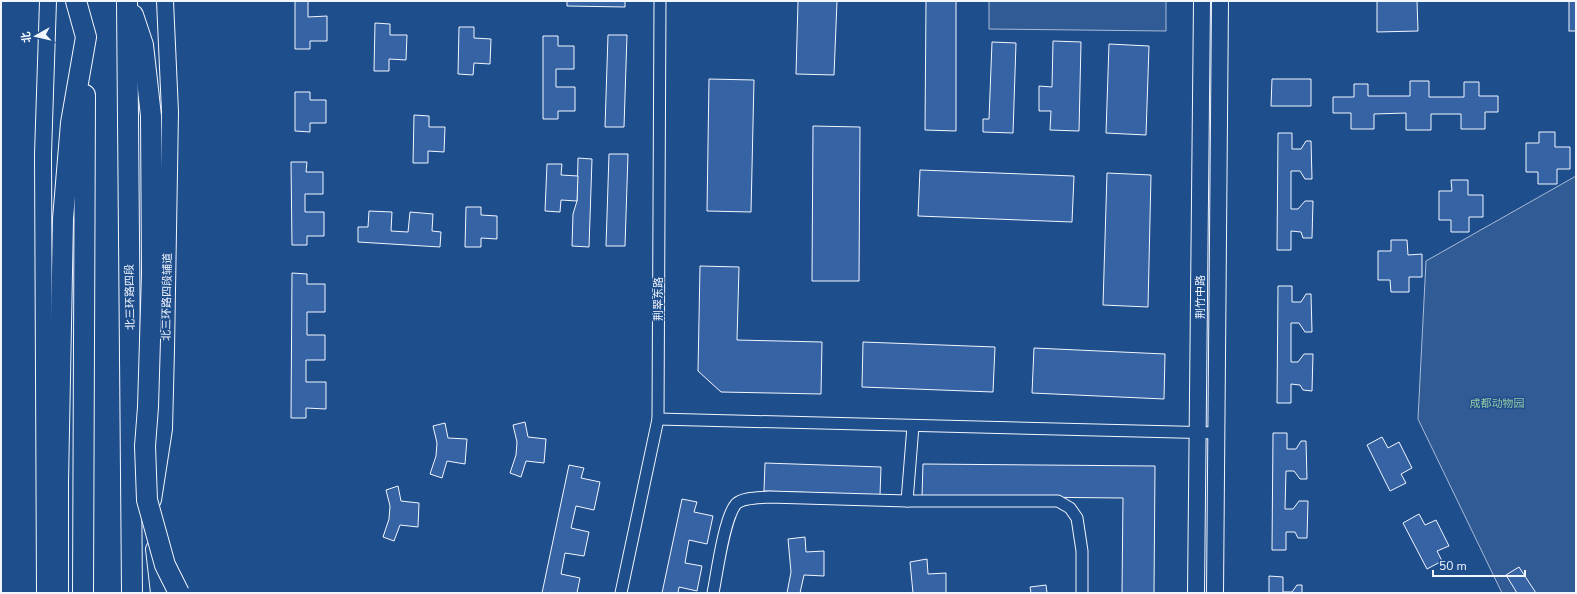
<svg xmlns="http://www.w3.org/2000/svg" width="1577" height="594" viewBox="0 0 1577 594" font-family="'Nunito Sans','Noto Sans SC',sans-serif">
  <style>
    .built { fill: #305b95; stroke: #a8bbd7 }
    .building { fill: #3563a3; stroke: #f2f6ff }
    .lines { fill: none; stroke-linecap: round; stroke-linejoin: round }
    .street-casing { stroke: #f2f6ff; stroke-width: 13 }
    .secondary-casing { stroke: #f2f6ff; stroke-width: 18 }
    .highway-casing { stroke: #f2f6ff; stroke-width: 22 }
    .street { stroke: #1f4e8c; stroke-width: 11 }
    .secondary { stroke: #1f4e8c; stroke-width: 16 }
    .highway { stroke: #1f4e8c; stroke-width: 20 }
    .highway-bridge-casing { stroke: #f2f6ff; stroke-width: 22; stroke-linecap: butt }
    .highway-bridge { stroke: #1f4e8c; stroke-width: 20 }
    .labels { text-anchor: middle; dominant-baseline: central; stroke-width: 3; stroke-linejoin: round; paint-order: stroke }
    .street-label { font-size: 11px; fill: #f2f6ff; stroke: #1f4e8c }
    .park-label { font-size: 11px; fill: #97c8a6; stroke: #1f4e8c }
  </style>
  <rect width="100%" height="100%" fill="#1f4e8c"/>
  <g class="built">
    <polygon points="989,1 1166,1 1166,31 989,29"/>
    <polygon points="1576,176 1576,593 1502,593 1418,419 1426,261"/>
  </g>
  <g class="building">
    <polygon points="295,1 308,1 308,17 327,16 327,41 310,41 310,49 295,49"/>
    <polygon points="567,1 625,1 625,7 567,6"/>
    <polygon points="798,1 837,1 834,75 796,74"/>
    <polygon points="926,1 956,1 956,131 925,130"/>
    <polygon points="1377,1 1417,1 1418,31 1377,32"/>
    <rect x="1569" y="1" width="7" height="30"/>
    <polygon points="375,23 390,24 390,35 407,35 406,60 389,59 389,71 374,71"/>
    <polygon points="459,27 474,27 474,38 491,39 490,64 474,63 473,75 458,74"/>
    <polygon points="608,35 627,35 624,127 605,127"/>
    <polygon points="543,36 558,36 558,46 574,46 574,69 556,69 556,87 575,87 575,111 558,111 558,119 543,119"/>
    <polygon points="1053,41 1081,42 1079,131 1050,130 1051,111 1039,111 1039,86 1052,87"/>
    <polygon points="992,42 1016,43 1013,133 983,132 983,119 989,119"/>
    <polygon points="1109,44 1149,46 1146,135 1106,133"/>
    <polygon points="709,79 754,80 751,212 707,211"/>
    <polygon points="1272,79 1311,79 1311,106 1271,106"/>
    <polygon points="1410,81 1429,81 1429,97 1464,97 1464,82 1479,82 1479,96 1498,96 1498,112 1485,112 1485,129 1461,129 1461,114 1431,114 1431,130 1406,130 1406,113 1374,114 1374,129 1351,129 1351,113 1333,113 1333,97 1354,97 1354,84 1368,84 1368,96 1410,96"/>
    <polygon points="295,92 310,92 310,100 326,100 326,123 310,123 310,132 295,131"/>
    <polygon points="414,115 429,116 429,127 445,127 444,152 428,151 428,163 413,163"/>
    <polygon points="813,126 860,127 859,281 812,281"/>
    <polygon points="1539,132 1555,132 1555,147 1570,147 1570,169 1557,169 1557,184 1538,184 1538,172 1526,172 1526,143 1539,143"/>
    <polygon points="1278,133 1292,133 1292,149 1301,149 1306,141 1311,141 1312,179 1305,179 1300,171 1291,171 1291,209 1298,209 1305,201 1313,201 1312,238 1303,238 1301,232 1291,231 1291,250 1277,250"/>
    <polygon points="609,154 628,154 625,246 606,246"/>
    <polygon points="578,158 592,159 589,247 572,246 573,214 577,201"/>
    <polygon points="291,162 307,162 306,172 323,172 323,194 305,194 305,212 324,212 324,236 307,236 307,245 292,245"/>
    <polygon points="547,164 562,164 561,175 578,176 577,201 561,200 560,212 545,211"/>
    <polygon points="920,170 1074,176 1072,222 918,216"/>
    <polygon points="1107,173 1151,175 1148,307 1103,305"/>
    <polygon points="1451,180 1468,180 1468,195 1483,195 1483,217 1469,217 1469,232 1451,232 1451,220 1439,220 1439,191 1452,191"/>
    <polygon points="466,207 481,207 481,215 497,216 497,239 481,238 481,247 465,247"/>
    <polygon points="369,211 392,212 391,231 408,232 410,212 433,214 432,231 441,232 440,247 358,242 358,227 368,227"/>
    <polygon points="1391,240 1407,240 1408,255 1422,254 1422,277 1409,277 1409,292 1391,292 1390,280 1378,280 1378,251 1391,251"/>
    <polygon points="700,266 739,267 737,340 822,342 821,394 721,392 698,371"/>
    <polygon points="292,273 307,274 307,284 325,284 325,312 307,312 307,335 325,335 325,360 306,360 306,382 326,382 326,409 306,408 306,418 291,418"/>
    <polygon points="1278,286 1292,286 1292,302 1301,302 1306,294 1311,294 1312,332 1305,332 1299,323 1291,323 1291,362 1298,362 1304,354 1313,354 1312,391 1303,390 1300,385 1291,384 1291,403 1277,403"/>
    <polygon points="863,342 995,347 993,392 862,387"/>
    <polygon points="1034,348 1165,354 1164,399 1032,393"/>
    <polygon points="525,422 528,437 546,439 544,463 526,461 521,477 510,473 516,455 517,442 513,425"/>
    <polygon points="445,423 448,438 467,439 465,464 447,461 442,478 430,474 436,456 437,443 433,426"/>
    <polygon points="1273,433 1287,433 1287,449 1296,449 1301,441 1306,441 1307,479 1300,479 1294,471 1286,471 1285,509 1293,509 1299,501 1308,501 1307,538 1298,538 1295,532 1286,532 1286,550 1272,550"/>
    <polygon points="1382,437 1388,448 1399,442 1412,468 1401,474 1406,483 1390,491 1367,445"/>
    <polygon points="765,463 881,467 880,495 764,491"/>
    <polygon points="923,464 1155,466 1154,593 1122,593 1123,498 922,496"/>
    <polygon points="569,465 584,468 581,478 600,482 594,510 576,506 571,528 589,532 584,556 565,553 561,574 580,578 577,593 542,593"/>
    <polygon points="398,486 401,501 419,503 418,527 400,525 394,541 383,537 389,519 390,506 386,490"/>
    <polygon points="682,499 697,502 694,512 713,516 707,544 689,540 685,563 702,566 697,591 679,587 678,593 662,593"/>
    <polygon points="1419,514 1425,525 1436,520 1449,546 1437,551 1442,561 1427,569 1403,523"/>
    <polygon points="805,537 806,552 824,551 824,576 804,575 800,593 787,593 791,572 788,539"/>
    <polygon points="927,559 928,574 946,573 946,593 913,593 910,562"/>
    <polygon points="1519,567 1536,593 1517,593 1506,575"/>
    <polygon points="1269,576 1283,577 1283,592 1292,592 1297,585 1302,585 1302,593 1269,593"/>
    <polygon points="1046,585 1047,593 1031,593 1030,587"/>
  </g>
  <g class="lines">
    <g class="street-casing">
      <g id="street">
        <polyline points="658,419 1217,433"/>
        <polyline points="907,501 913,426"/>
        <polyline points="621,593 658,419 660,1"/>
        <path d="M713 593C717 573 724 518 736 504 743 497 760 498 769 497L907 501H1058L1070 508 1077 518 1082 551V593"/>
      </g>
    </g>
    <g class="secondary-casing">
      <g id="secondary">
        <polyline points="153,500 164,429 166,350 170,112 165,1"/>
        <polyline points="154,549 159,593"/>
        <polyline points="45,593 43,154 48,1"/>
        <polyline points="1196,593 1202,1"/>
        <polyline points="1215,593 1220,1"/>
      </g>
    </g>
    <g class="highway-casing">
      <g id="highway">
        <polyline points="127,1 132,593"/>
        <polyline points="133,15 143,45 151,116 152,273"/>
        <polyline points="58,593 58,483 63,219 71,123 86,37 76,1"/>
        <polyline points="83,593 85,95"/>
      </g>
    </g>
    <use href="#street" class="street"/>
    <use href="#secondary" class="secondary"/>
    <use href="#highway" class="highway"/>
    <g class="highway-bridge-casing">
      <polyline id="highway-bridge" points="152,273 148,407 145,446 147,500 165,565 179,593"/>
    </g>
    <use href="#highway-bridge" class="highway-bridge"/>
  </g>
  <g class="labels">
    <g class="street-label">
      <text transform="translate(130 297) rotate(-91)">北三环路四段</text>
      <text transform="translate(167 297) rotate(-89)">北三环路四段辅道</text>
      <text transform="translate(1200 297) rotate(-90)">荆竹中路</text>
      <text transform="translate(658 299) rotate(-90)">荆翠东路</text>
    </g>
    <g class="park-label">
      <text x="1497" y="403">成都动物园</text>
    </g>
  </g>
  <rect width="1577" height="594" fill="none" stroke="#f2f6ff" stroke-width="4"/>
  <g transform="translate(36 36) rotate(262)" stroke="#1f4e8c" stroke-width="3" paint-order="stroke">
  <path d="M0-3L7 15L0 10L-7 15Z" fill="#f2f6ff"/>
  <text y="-6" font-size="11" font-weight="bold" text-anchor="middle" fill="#f2f6ff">北</text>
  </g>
  <path d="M1433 570v6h92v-6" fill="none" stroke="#f2f6ff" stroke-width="2"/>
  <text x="1439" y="570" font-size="12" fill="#f2f6ff" stroke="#1f4e8c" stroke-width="3" paint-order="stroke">50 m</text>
</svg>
